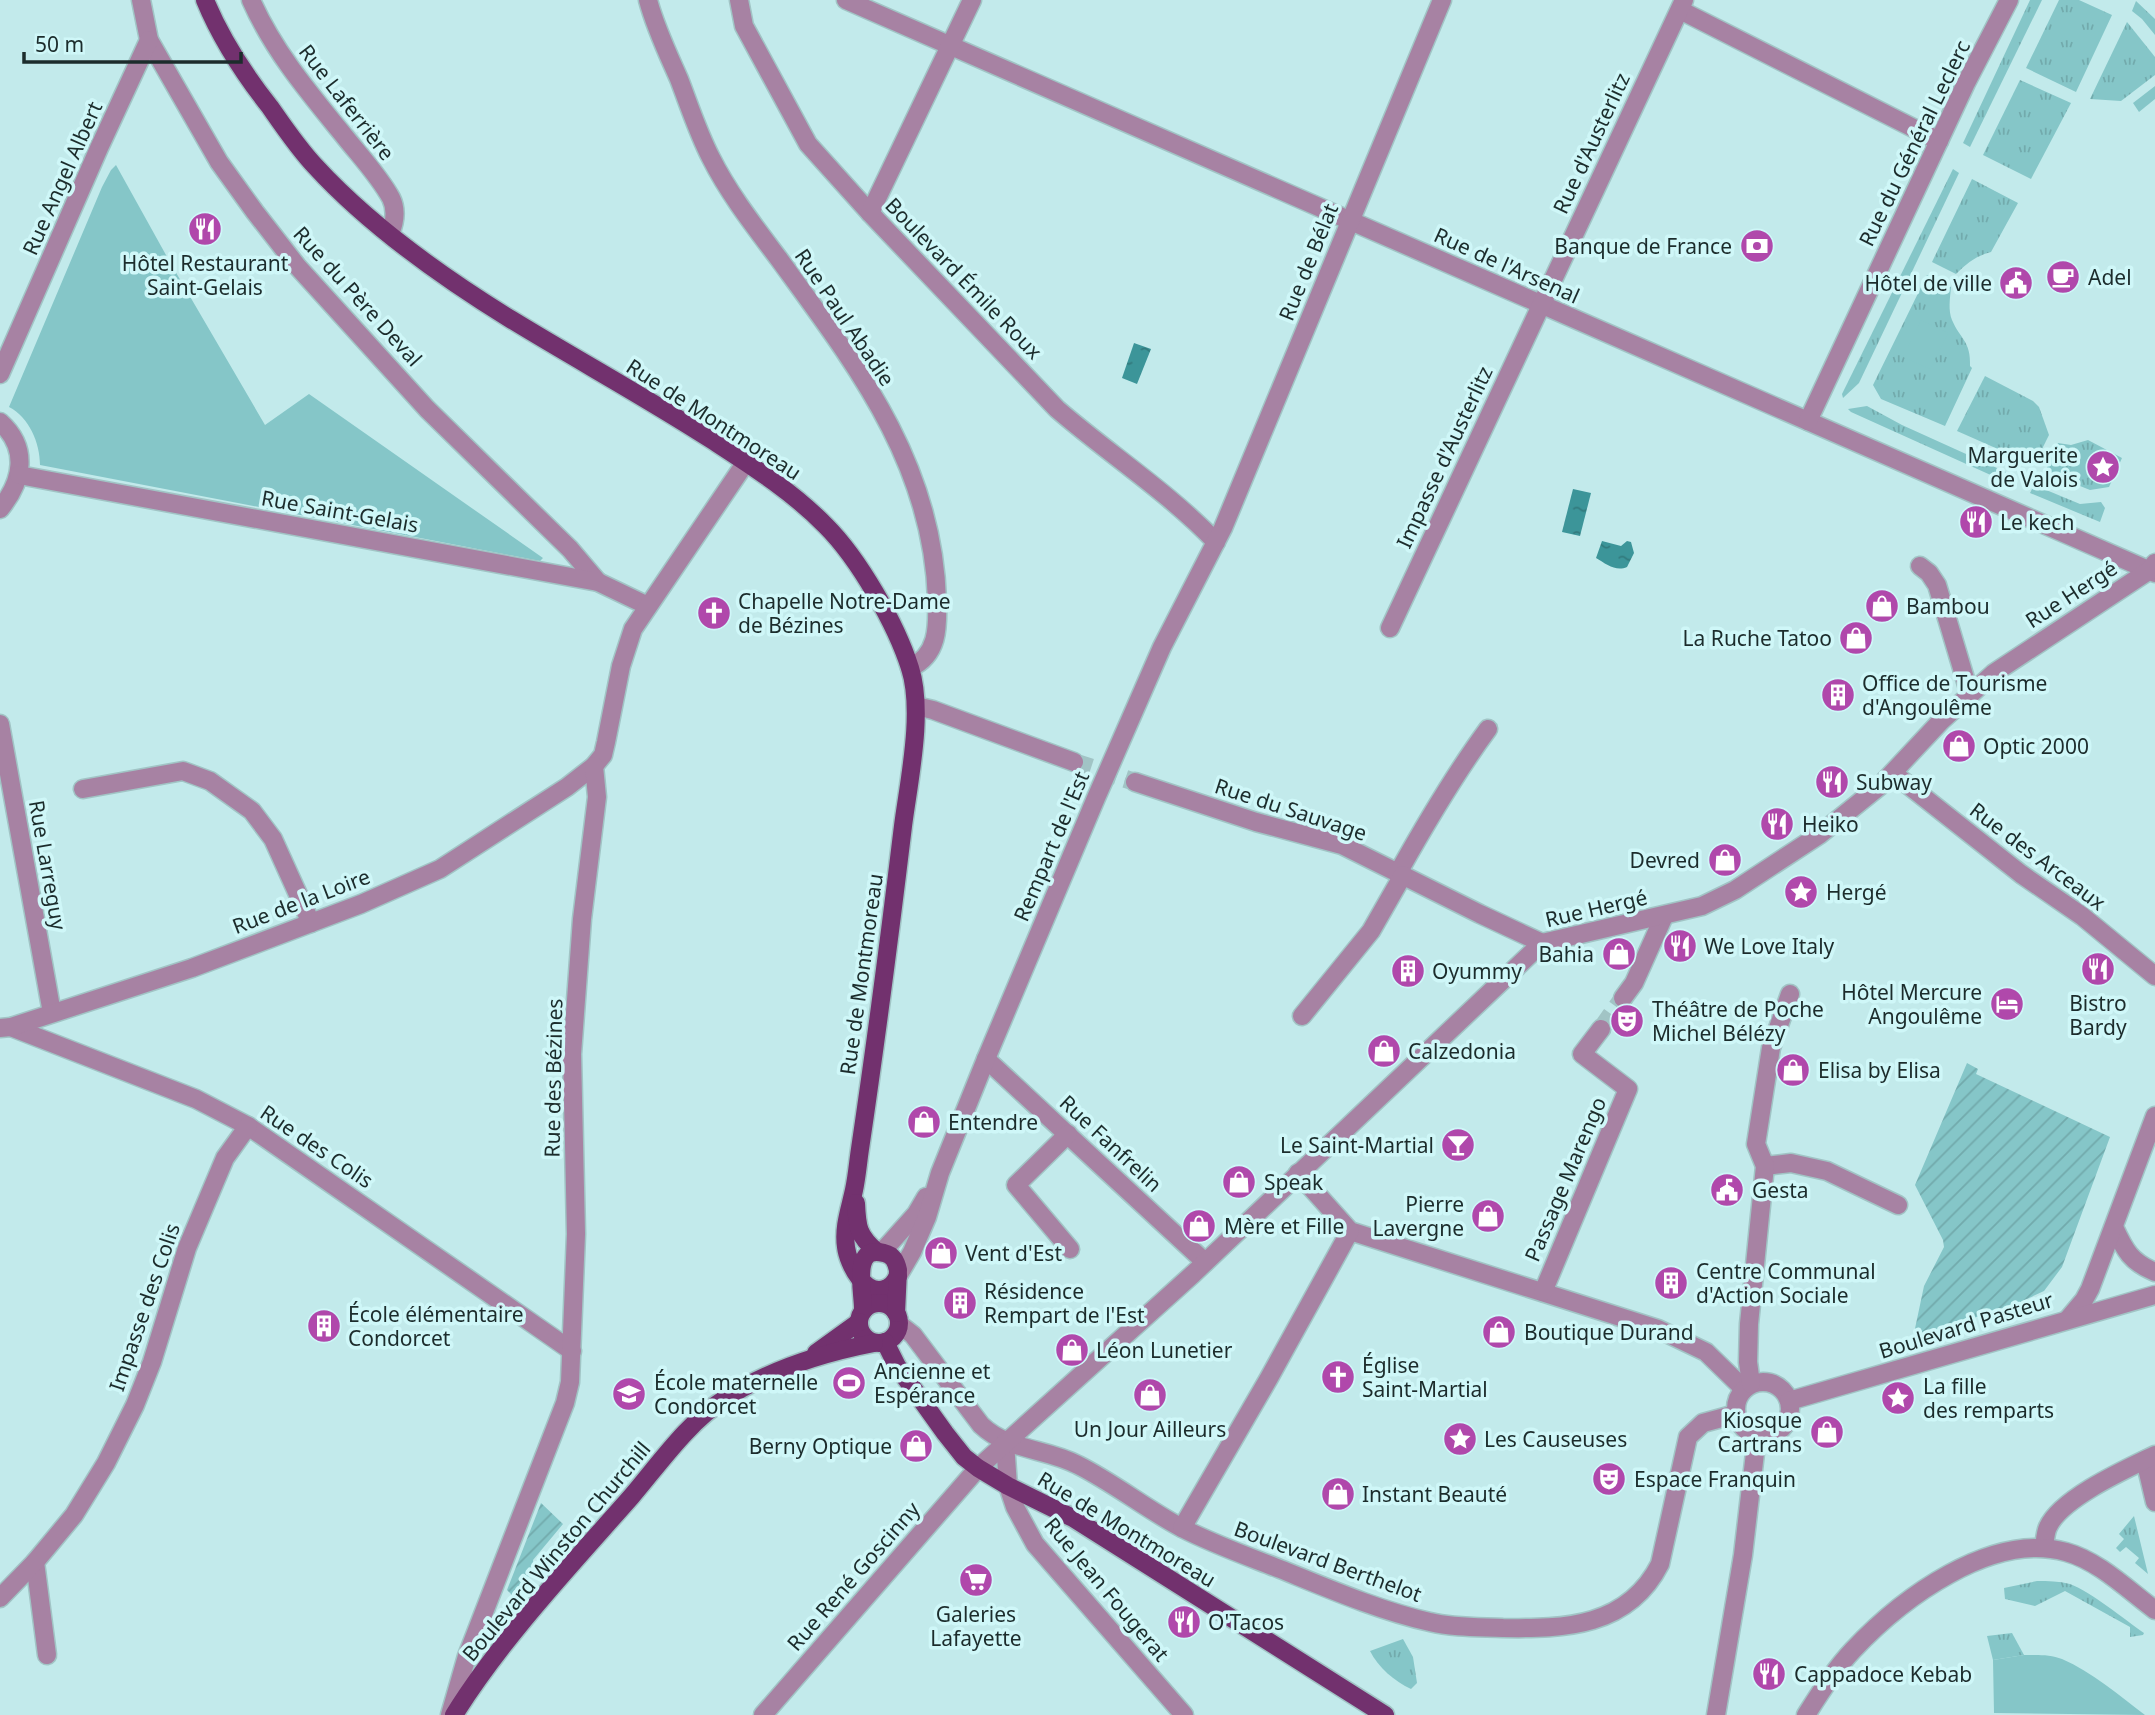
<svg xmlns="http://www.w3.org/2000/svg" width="2155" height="1715" viewBox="0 0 2155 1715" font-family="'Noto Sans',sans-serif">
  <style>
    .grass { fill: url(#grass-tufts) }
    .park { fill: #85c6c8 }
    .garden { fill: url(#garden-furrows) }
    .water { fill: url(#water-ripples) }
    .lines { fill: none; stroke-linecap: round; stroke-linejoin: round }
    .minor-tunnel { stroke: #a1c4c5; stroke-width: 18; stroke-dasharray: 18 9; stroke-linecap: butt }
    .minor-casing { stroke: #a1c4c5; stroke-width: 21 }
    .major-casing { stroke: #a1c4c5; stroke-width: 21 }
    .minor { stroke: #a782a3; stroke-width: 18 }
    .major { stroke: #72316e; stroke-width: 18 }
    .labels { text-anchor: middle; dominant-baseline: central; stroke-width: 7; stroke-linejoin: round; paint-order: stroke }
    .street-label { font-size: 21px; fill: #1c2c2c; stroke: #cff7f8 }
    .poi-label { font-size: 21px; fill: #1c2c2c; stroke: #cff7f8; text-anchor: start }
  </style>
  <defs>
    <pattern id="grass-tufts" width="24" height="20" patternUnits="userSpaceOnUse" patternTransform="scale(1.75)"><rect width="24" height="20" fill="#85c6c8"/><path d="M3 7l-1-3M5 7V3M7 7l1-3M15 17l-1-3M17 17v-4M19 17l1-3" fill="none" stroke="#72aaac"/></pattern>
    <pattern id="garden-furrows" width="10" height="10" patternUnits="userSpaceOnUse" patternTransform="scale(1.75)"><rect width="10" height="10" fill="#85c6c8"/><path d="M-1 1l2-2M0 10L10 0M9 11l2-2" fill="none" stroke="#72aaac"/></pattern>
    <pattern id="water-ripples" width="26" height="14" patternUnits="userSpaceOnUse" patternTransform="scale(1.75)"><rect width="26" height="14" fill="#3c9599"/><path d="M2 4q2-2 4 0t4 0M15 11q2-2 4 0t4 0" fill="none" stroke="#327a7d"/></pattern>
  </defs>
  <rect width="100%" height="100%" fill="#c2eaeb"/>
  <g class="grass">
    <polygon points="2030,0 2042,0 1970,147 1963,143"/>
    <polygon points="2059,0 2079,0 2112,15 2076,92 2026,68"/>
    <polygon points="2136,1 2155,19 2155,35 2142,19 2132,11"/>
    <polygon points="2127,22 2155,57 2155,75 2121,101 2090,99"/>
    <polygon points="2020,80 2071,103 2031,179 1983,155"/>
    <polygon points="2155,86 2155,99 2139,112 2133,103"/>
    <polygon points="1953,169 1959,173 1859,383 1843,398 1842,394"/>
    <path d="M1972 179 2018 203 1991 252C1976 256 1967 263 1956 274L1932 262Z"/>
    <path d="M1927 275 1951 287C1950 299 1948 310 1952 320 1960 339 1971 341 1970 366L1972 368 1945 426 1881 399 1873 385Z"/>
    <polygon points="1985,376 2033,401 2039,407 2049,435 2034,465 1957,431"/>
    <polygon points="1867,406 1902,425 2008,473 2017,481 2015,486 1851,412 1848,409"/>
    <polygon points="2088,440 2122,458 2109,487 2090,490 2045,472 2058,443 2071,445"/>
    <polygon points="2033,487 2039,487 2080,504 2101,502 2105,508 2100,522 2030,493"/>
    <polygon points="2134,1516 2148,1574 2135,1563 2139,1558 2126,1547 2120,1552 2116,1548 2124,1539 2119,1534"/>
    <path d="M2037 1581C2048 1581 2059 1581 2070 1584 2091 1592 2124 1619 2144 1633L2143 1635 2130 1637V1627L2065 1591 2035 1606 2005 1599 2004 1588Z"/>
    <polygon points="2012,1633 2024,1655 1993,1660 1987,1636"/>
    <path d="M1403 1639 1413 1657 1417 1683 1411 1689C1395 1682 1378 1667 1370 1651Z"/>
  </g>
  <g class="park">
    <path d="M116 165 171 264 265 425 309 394 543 558 540 561 40 465C40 443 29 417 9 407L102 187 111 170Z"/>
    <polygon points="1921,320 1948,333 1930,369 1903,357"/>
    <path d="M2024 1655C2036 1655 2050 1654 2062 1659 2092 1672 2119 1695 2145 1715L1994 1713 1993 1660Z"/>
  </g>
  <g class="garden">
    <polygon points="1967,1063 1978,1069 1976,1074 2110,1137 2062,1267 2044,1291 2016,1304 1913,1338 1924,1286 1944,1247 1943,1240 1915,1185"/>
    <polygon points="541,1503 563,1524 533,1560 534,1570 512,1595 507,1590"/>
  </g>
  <g class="water">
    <polygon points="1134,343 1151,349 1137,384 1122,378"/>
    <polygon points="1573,489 1591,493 1580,536 1562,532"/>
    <path d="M1602 541 1621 546 1627 541 1631 542 1634 553 1627 567C1616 572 1606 564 1596 558Z"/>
  </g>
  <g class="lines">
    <g class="minor-tunnel">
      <polyline points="1074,762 1135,782"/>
      <polyline points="1601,1029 1623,998"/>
    </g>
    <g class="minor-casing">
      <g id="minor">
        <polyline points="141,0 149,40 219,162 255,212 297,266 427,409 570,549 598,582"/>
        <path d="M251 0C274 52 310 94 345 137 361 157 379 176 391 198 397 210 395 222 390 234"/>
        <path d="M648 0C655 27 668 54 679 79 689 105 698 133 711 158 729 194 755 227 779 259 856 365 933 463 937 600 938 628 938 655 910 668"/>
        <path d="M739 0 744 26 808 144 870 213 1057 409C1109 454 1168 492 1216 542"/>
        <polyline points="846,0 2155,573"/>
        <polyline points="1680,10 1939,141"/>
        <polyline points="870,213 972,0"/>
        <polyline points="0,374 99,148 149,40"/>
        <polyline points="1808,421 1966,83 2009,0"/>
        <path d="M0 422C29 448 23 481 0 509"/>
        <polyline points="19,475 598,582 648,606"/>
        <polyline points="1920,566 1929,573 1937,585 1970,695"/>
        <polyline points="1390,628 1684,0"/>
        <polyline points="916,706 933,710 1074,762"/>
        <polyline points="0,724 52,1013"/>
        <polyline points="1893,773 2021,874 2082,916 2155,976"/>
        <polyline points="1135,782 1256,822 1342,845 1480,914 1542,943"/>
        <polyline points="83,789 183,771 210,781 252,811 273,839 311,923"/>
        <path d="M1398 873C1426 823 1454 775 1488 729"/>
        <polyline points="1623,998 1634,983 1664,916"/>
        <polyline points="1302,1016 1371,931 1403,875"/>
        <polyline points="11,1027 196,1099 248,1126 572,1351"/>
        <polyline points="0,1028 11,1027 192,968 361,904 440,869 567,787 594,766 603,755 606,742 621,666 633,629 746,462"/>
        <polyline points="986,1059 1205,1262"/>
        <polyline points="1068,1134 1016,1185 1070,1249"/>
        <polyline points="1765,1166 1791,1163 1827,1171 1898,1205"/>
        <polyline points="1298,1173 1350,1231 1658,1329 1706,1352 1744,1389"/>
        <path d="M2114 1227C2125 1251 2131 1262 2155 1272"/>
        <polyline points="882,1252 916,1214 926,1197"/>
        <polyline points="898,1276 912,1252 927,1217 940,1173 986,1059 1096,798 1162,647 1223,528 1442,0"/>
        <polyline points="1543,1292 1628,1089 1582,1054 1601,1029"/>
        <polyline points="2068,1319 2084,1300 2090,1289 2155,1116"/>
        <path d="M899 1324 913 1335 981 1425C1008 1451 1046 1448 1078 1465 1114 1483 1146 1509 1182 1528 1213 1544 1247 1556 1280 1569 1327 1588 1380 1611 1430 1622 1454 1628 1479 1627 1503 1628 1565 1629 1628 1627 1660 1564L1688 1437 1703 1423 1736 1414"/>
        <circle cx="1763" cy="1409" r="27"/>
        <polyline points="1751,1384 1748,1362 1749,1324 1765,1166 1756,1144 1771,1048 1790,994"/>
        <polyline points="1789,1401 2155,1295"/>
        <polyline points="1005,1442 1008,1486 1015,1507 1035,1544 1184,1715"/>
        <polyline points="2145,1460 2155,1502"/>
        <polyline points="1182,1528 1269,1378 1350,1231"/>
        <path d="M2044 1548C2045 1542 2045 1533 2048 1527 2061 1498 2126 1469 2155 1455"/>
        <polyline points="35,1562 47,1655"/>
        <polyline points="0,1598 35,1562 74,1515 106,1463 135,1405 152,1362 187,1248 225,1158 248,1126"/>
        <polyline points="450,1715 467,1656 565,1403 570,1382 576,1234 572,1054 582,919 597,797 594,766"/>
        <polyline points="763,1715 978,1468 1193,1274 1542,943 1702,906 1735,890 1819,835 1881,785 1941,721 1994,673 2150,570 2155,563"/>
        <polyline points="1716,1715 1743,1555 1757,1436"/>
        <path d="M1806 1715C1820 1693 1835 1669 1853 1650 1901 1599 1991 1531 2066 1552 2099 1561 2128 1590 2155 1610"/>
      </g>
    </g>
    <g class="major-casing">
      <g id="major">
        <path d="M205 0C221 39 244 74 270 107 284 127 298 148 315 166 371 227 442 277 512 320 579 361 647 398 712 440 752 466 793 492 826 526 859 559 896 624 910 668 924 712 909 780 903 826 890 934 876 1041 860 1149 858 1162 857 1176 854 1190 850 1209 843 1227 846 1247 848 1264 866 1299 887 1288 894 1285 894 1282 898 1276"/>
        <path d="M856 1203C857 1227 858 1236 877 1252"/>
        <circle cx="879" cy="1323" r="20"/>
        <path d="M863 1311C864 1294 850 1244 884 1253 893 1255 896 1261 898 1270L896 1313"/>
        <polyline points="885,1342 897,1366 945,1433 964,1457 978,1468 1008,1486 1073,1518 1385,1715"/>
        <polyline points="816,1353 859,1322"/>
        <path d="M454 1715C502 1638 571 1565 631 1497 660 1463 688 1422 726 1398 771 1369 822 1353 874 1343"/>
      </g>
    </g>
    <use href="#minor" class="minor"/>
    <use href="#major" class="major"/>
  </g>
  <defs>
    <g id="restaurant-disc" transform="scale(1.75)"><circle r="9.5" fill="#b048ab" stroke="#cff7f8"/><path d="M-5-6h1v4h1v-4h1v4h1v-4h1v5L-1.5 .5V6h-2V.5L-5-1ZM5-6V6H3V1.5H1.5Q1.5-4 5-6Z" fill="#fff"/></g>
    <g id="bank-disc" transform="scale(1.75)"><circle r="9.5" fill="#b048ab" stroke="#cff7f8"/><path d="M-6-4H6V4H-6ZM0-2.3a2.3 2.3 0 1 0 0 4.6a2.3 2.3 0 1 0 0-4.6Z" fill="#fff"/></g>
    <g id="cafe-disc" transform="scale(1.75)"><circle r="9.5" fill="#b048ab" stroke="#cff7f8"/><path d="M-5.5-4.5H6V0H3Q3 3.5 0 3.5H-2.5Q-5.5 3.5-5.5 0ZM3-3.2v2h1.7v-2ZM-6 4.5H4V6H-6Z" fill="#fff"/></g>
    <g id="civic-disc" transform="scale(1.75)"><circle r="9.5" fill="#b048ab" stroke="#cff7f8"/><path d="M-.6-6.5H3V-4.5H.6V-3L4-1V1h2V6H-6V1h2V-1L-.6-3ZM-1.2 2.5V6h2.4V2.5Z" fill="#fff"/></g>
    <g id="sight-disc" transform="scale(1.75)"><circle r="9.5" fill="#b048ab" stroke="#cff7f8"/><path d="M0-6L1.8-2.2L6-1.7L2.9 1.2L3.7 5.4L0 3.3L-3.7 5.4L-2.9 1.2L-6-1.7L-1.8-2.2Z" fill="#fff"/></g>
    <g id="shop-disc" transform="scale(1.75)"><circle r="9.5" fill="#b048ab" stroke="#cff7f8"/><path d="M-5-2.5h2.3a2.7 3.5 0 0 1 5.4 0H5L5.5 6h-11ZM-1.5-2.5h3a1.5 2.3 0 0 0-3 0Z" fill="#fff"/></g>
    <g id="church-disc" transform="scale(1.75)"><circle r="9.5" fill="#b048ab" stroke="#cff7f8"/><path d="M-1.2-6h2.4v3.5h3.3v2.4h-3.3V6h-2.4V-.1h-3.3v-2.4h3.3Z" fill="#fff"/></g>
    <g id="building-disc" transform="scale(1.75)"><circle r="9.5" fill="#b048ab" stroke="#cff7f8"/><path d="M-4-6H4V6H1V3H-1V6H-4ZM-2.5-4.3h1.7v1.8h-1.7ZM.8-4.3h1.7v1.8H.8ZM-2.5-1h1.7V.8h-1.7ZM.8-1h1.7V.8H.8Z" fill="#fff"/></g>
    <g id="hotel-disc" transform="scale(1.75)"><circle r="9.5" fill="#b048ab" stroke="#cff7f8"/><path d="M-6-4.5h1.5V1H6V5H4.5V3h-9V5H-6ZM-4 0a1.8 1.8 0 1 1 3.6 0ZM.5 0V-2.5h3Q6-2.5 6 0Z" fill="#fff"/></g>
    <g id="theatre-disc" transform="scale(1.75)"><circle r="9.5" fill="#b048ab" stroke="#cff7f8"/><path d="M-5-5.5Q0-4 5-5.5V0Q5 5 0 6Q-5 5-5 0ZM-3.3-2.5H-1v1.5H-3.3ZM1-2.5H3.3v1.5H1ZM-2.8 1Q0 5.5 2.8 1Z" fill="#fff"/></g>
    <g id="bar-disc" transform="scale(1.75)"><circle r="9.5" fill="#b048ab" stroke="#cff7f8"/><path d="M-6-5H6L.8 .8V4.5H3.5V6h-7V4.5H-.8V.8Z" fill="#fff"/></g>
    <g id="stadium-disc" transform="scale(1.75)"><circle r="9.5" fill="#b048ab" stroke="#cff7f8"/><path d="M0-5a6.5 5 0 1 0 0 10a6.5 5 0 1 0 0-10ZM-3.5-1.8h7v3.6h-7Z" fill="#fff"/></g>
    <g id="school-disc" transform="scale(1.75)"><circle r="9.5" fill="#b048ab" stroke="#cff7f8"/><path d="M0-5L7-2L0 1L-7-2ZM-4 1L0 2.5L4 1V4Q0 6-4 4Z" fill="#fff"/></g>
    <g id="supermarket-disc" transform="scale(1.75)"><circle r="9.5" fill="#b048ab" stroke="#cff7f8"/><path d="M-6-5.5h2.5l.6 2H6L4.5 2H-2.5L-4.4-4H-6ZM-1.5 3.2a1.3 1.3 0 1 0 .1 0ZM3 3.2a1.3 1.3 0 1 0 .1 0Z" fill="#fff"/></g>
  </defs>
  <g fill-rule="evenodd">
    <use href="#restaurant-disc" x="205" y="229"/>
    <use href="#bank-disc" x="1757" y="246"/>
    <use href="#cafe-disc" x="2063" y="277"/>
    <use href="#civic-disc" x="2016" y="283"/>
    <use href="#sight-disc" x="2103" y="467"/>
    <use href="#restaurant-disc" x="1976" y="522"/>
    <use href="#shop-disc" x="1882" y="606"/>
    <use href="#church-disc" x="714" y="613"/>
    <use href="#shop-disc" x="1856" y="638"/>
    <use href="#building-disc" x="1838" y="695"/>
    <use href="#shop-disc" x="1959" y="746"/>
    <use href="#restaurant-disc" x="1832" y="782"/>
    <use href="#restaurant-disc" x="1777" y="824"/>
    <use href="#shop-disc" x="1725" y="860"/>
    <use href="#sight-disc" x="1801" y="892"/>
    <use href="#restaurant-disc" x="1680" y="946"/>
    <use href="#shop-disc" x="1619" y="954"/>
    <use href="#restaurant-disc" x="2098" y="969"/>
    <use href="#building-disc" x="1408" y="971"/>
    <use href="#hotel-disc" x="2007" y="1004"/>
    <use href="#theatre-disc" x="1627" y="1021"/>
    <use href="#shop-disc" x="1384" y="1051"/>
    <use href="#shop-disc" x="1793" y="1070"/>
    <use href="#shop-disc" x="924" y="1122"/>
    <use href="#bar-disc" x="1458" y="1145"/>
    <use href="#shop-disc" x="1239" y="1182"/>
    <use href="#civic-disc" x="1727" y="1190"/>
    <use href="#shop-disc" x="1488" y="1216"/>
    <use href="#shop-disc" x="1199" y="1226"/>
    <use href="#shop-disc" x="941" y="1253"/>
    <use href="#building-disc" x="1671" y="1283"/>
    <use href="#building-disc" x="960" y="1303"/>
    <use href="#building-disc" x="324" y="1326"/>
    <use href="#shop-disc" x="1499" y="1332"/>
    <use href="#shop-disc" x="1072" y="1350"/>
    <use href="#church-disc" x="1338" y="1377"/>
    <use href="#stadium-disc" x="849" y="1383"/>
    <use href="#school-disc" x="629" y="1394"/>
    <use href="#shop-disc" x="1150" y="1395"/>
    <use href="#sight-disc" x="1898" y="1398"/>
    <use href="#shop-disc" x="1827" y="1432"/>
    <use href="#sight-disc" x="1460" y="1439"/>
    <use href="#shop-disc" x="916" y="1446"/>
    <use href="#theatre-disc" x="1609" y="1479"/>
    <use href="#shop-disc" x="1338" y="1494"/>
    <use href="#supermarket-disc" x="976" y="1580"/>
    <use href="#restaurant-disc" x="1184" y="1622"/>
    <use href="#restaurant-disc" x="1769" y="1674"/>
  </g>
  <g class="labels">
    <g class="street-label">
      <text transform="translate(347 102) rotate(52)">Rue Laferrière</text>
      <text transform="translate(1591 143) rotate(-65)">Rue d'Austerlitz</text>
      <text transform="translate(1914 143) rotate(-64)">Rue du Général Leclerc</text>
      <text transform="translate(62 178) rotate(-66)">Rue Angel Albert</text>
      <text transform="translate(1308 262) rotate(-68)">Rue de Bélat</text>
      <text transform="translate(1507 265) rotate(24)">Rue de l'Arsenal</text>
      <text transform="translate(964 278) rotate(46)">Boulevard Émile Roux</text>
      <text transform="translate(358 296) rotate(48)">Rue du Père Deval</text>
      <text transform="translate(845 317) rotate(56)">Rue Paul Abadie</text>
      <text transform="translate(714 419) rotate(33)">Rue de Montmoreau</text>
      <text transform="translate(1444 457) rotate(-65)">Impasse d'Austerlitz</text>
      <text transform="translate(340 511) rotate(10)">Rue Saint-Gelais</text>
      <text transform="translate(2071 594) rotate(-33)">Rue Hergé</text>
      <text transform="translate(1291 809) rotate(18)">Rue du Sauvage</text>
      <text transform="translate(1051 846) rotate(-67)">Rempart de l'Est</text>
      <text transform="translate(2038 856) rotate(37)">Rue des Arceaux</text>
      <text transform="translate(48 865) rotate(80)">Rue Larreguy</text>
      <text transform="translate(301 901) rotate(-21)">Rue de la Loire</text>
      <text transform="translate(1596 908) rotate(-13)">Rue Hergé</text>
      <text transform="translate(861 974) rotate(-82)">Rue de Montmoreau</text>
      <text transform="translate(553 1078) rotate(-89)">Rue des Bézines</text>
      <text transform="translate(1111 1143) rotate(43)">Rue Fanfrelin</text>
      <text transform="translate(317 1146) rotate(34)">Rue des Colis</text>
      <text transform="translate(1565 1179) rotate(-67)">Passage Marengo</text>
      <text transform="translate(144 1307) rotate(-71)">Impasse des Colis</text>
      <text transform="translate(1966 1325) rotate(-17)">Boulevard Pasteur</text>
      <text transform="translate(1127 1529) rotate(31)">Rue de Montmoreau</text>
      <text transform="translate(556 1551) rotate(-50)">Boulevard Winston Churchill</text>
      <text transform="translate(1328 1561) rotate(20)">Boulevard Berthelot</text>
      <text transform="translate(853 1576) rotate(-49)">Rue René Goscinny</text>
      <text transform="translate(1107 1589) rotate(50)">Rue Jean Fougerat</text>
    </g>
    <g class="poi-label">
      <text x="1732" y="246" text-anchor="end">Banque de France</text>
      <text x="205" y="263" text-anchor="middle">Hôtel Restaurant<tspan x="205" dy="24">Saint-Gelais</tspan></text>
      <text x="2088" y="277">Adel</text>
      <text x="1992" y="283" text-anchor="end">Hôtel de ville</text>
      <text x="2078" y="455" text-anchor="end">Marguerite<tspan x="2078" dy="24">de Valois</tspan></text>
      <text x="2000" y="522">Le kech</text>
      <text x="738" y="601">Chapelle Notre-Dame<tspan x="738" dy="24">de Bézines</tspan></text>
      <text x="1906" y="606">Bambou</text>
      <text x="1832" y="638" text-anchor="end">La Ruche Tatoo</text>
      <text x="1862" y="683">Office de Tourisme<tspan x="1862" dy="24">d'Angoulême</tspan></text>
      <text x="1983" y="746">Optic 2000</text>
      <text x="1856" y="782">Subway</text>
      <text x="1802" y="824">Heiko</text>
      <text x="1700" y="860" text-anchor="end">Devred</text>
      <text x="1826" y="892">Hergé</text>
      <text x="1704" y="946">We Love Italy</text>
      <text x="1594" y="954" text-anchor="end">Bahia</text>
      <text x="1432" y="971">Oyummy</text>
      <text x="1982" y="992" text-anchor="end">Hôtel Mercure<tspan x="1982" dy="24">Angoulême</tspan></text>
      <text x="2098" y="1003" text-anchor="middle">Bistro<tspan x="2098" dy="24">Bardy</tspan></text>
      <text x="1652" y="1009">Théâtre de Poche<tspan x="1652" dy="24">Michel Bélézy</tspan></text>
      <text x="1408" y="1051">Calzedonia</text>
      <text x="1818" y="1070">Elisa by Elisa</text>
      <text x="948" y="1122">Entendre</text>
      <text x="1434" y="1145" text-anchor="end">Le Saint-Martial</text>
      <text x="1264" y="1182">Speak</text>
      <text x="1752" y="1190">Gesta</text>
      <text x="1464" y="1204" text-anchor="end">Pierre<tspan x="1464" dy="24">Lavergne</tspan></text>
      <text x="1224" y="1226">Mère et Fille</text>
      <text x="965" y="1253">Vent d'Est</text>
      <text x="1696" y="1271">Centre Communal<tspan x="1696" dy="24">d'Action Sociale</tspan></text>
      <text x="984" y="1291">Résidence<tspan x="984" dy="24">Rempart de l'Est</tspan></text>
      <text x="348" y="1314">École élémentaire<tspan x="348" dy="24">Condorcet</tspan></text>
      <text x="1524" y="1332">Boutique Durand</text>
      <text x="1096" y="1350">Léon Lunetier</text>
      <text x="1362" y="1365">Église<tspan x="1362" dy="24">Saint-Martial</tspan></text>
      <text x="874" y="1371">Ancienne et<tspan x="874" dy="24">Espérance</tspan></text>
      <text x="654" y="1382">École maternelle<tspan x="654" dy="24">Condorcet</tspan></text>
      <text x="1923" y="1386">La fille<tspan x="1923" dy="24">des remparts</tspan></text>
      <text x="1802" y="1420" text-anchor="end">Kiosque<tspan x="1802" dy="24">Cartrans</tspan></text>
      <text x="1150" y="1429" text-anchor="middle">Un Jour Ailleurs</text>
      <text x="1484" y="1439">Les Causeuses</text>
      <text x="892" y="1446" text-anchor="end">Berny Optique</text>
      <text x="1634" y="1479">Espace Franquin</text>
      <text x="1362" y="1494">Instant Beauté</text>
      <text x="976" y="1614" text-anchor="middle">Galeries<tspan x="976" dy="24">Lafayette</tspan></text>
      <text x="1208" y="1622">O'Tacos</text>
      <text x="1794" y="1674">Cappadoce Kebab</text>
    </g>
  </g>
  <path d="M24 52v10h217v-10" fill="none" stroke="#1c2c2c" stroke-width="3.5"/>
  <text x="35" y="52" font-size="21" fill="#1c2c2c" stroke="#cff7f8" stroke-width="5" paint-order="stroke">50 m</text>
</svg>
